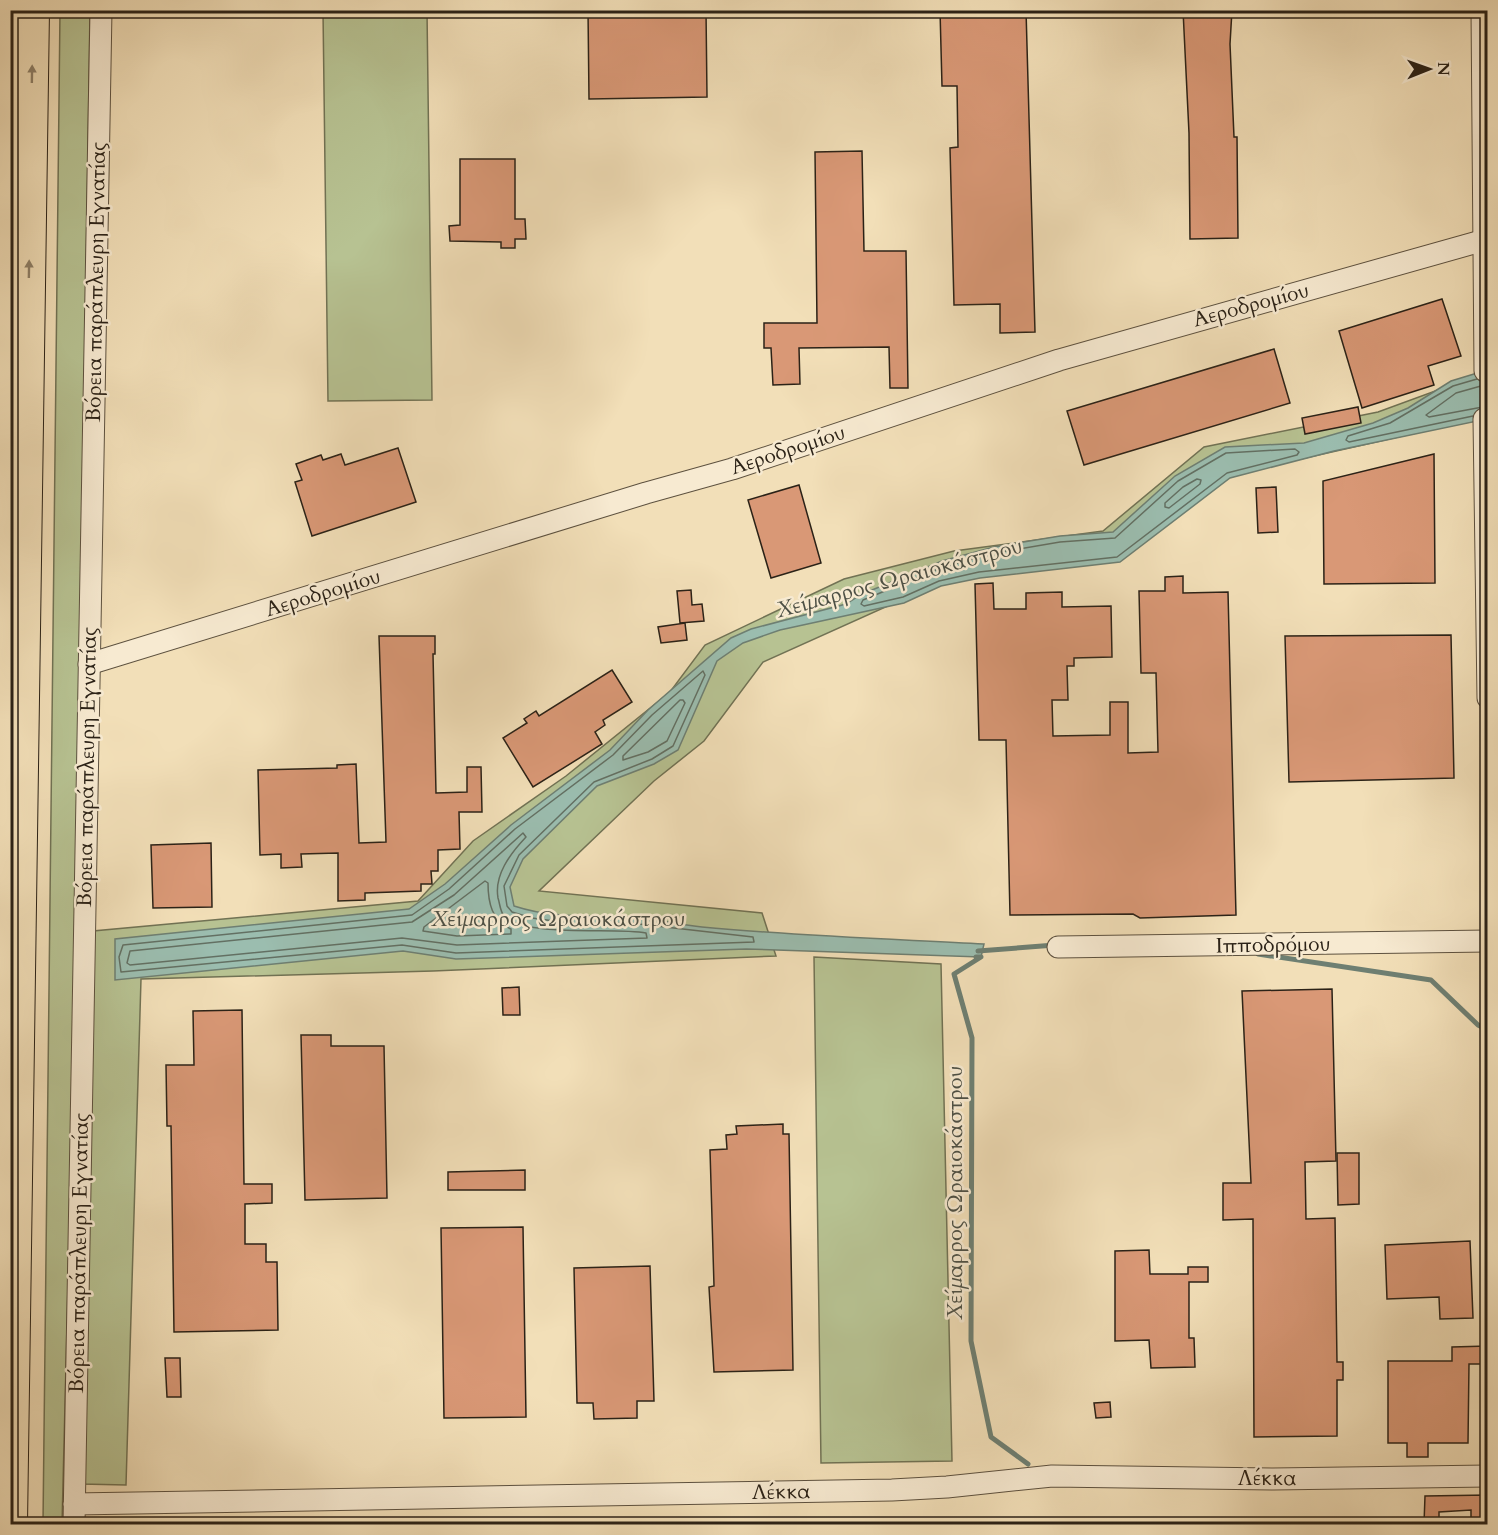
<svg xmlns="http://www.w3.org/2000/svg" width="1498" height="1535" viewBox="0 0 1498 1535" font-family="Cardo,serif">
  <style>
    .green { fill: #b7c292; stroke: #717254; stroke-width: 1.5 }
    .water { fill: #9bbdaf; stroke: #6e7f72; stroke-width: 1.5 }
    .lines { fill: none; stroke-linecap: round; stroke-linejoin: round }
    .shore { stroke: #637063; stroke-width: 1.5 }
    .stream { stroke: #6e7f72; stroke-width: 5 }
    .building { fill: #d99876; stroke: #2b2217; stroke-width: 1.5 }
    .minor-casing { stroke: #5d513f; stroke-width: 23 }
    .highway-casing { stroke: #2b2217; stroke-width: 34 }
    .minor { stroke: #f7ead1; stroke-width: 21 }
    .highway { stroke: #f2dfb8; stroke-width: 32 }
    .oneway { fill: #8e8068 }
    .labels { text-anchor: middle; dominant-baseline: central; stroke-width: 5; stroke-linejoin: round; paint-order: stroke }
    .street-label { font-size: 21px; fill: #2b2217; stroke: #f7ead1 }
    .water-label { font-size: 22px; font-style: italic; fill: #4d5045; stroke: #f7ead1 }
  </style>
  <rect width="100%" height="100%" fill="#f2dfb8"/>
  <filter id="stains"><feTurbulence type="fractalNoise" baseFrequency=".00333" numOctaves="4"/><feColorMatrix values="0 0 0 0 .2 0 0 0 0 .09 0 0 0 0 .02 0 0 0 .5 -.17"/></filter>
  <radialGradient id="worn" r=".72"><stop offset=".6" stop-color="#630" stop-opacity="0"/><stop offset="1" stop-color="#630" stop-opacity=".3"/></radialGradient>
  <g class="green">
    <polygon points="14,10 14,11 11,291 10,11"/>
    <polygon points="90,10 76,965 62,1524 43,1524 60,11"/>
    <polygon points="323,11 427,11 432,400 328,401"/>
    <polygon points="1487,372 1487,417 1225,476 1103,563 952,577 763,662 704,741 654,781 539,891 762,913 776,956 433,971 141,979 126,1485 81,1484 93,931 418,901 473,841 566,776 670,692 705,645 844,579 954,551 1103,531 1204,447 1378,412"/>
    <polygon points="814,957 941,964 952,1461 821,1463"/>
  </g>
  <path class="water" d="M1487 370V419L1334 451 1230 478 1120 562 980 578 941 586 904 603 780 630 743 643 717 661 678 750 654 764 597 786 523 859 510 887 514 906C558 920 587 914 630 917 655 918 678 925 702 927 796 936 890 939 984 944L981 957 746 949 456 959 403 951 115 980V939L409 909 445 884 511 825 610 750 648 710 731 638 751 629 846 604 860 595 942 561 994 547 1060 536 1113 532 1175 476 1225 447 1304 443 1373 423 1408 408 1451 381Z"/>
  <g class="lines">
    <g class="shore">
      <polyline points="1488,384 1456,393 1426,415 1429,417 1488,406"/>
      <polyline points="1473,416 1349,442 1346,440 1348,436 1390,423 1453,386 1477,379"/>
      <polygon points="1295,449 1299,452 1297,455 1227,473 1117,557 979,572 939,581 903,597 864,606 861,604 863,600 943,567 995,553 1060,542 1115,538 1178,481 1226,453"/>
      <polygon points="1197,479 1201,480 1200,484 1169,508 1165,507 1165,503 1183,487"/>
      <polygon points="703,671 705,675 673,746 652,759 594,782 519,855 504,886 507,906 512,912 532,918 576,924 630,923 753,937 754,942 456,953 402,945 121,972 119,957 123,945 412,915 449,889 515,829 613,755 652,715"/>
      <polygon points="680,700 683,700 685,703 667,741 648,752 623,760 623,756"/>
      <path d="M523 833 526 837C510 854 494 875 498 898 500 904 500 911 504 916 527 938 615 927 646 933L647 938 457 945 402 938 130 965 127 963 130 951 412 922 454 895Z"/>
      <path d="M485 881 488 883C488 903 492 921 511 929V934L457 936 423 931 424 927Z"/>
    </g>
    <g class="stream">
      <polyline points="978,951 1055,945"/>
      <polyline points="1258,954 1431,980 1478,1025 1488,1030"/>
      <polyline points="976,957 981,957 954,974 972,1038 971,1341 991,1437 1028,1464"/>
    </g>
  </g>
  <g class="building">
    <polygon points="588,10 706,10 707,97 589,99"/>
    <polygon points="940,10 1026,10 1035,332 1000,333 1000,304 954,305 950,148 958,147 957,86 942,86"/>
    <polygon points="1183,10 1232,10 1230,44 1234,137 1237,137 1238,238 1190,239 1189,133"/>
    <polygon points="862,151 864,251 906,251 908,388 890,388 889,347 799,348 800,384 773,385 771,348 764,348 764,323 817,323 815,152"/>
    <polygon points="460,159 515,159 515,219 525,219 526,239 515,239 515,248 501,248 501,242 450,241 449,226 460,225"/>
    <polygon points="1442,299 1461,356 1428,366 1434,385 1362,408 1339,331"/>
    <polygon points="1274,349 1290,403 1084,465 1067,411"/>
    <polygon points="1358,407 1361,423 1305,434 1302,418"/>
    <polygon points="398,448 416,502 312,536 295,482 302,480 296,464 321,455 323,460 341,454 345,465"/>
    <polygon points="1434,454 1435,583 1324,584 1323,481"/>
    <polygon points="799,485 821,563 771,578 748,500"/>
    <polygon points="1276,487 1278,532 1258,533 1256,488"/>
    <polygon points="1183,576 1183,593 1228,592 1236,915 1140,918 1133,914 1010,915 1006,740 979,740 975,584 993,583 994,609 1026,609 1026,593 1062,592 1062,607 1111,606 1112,657 1074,658 1074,666 1067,666 1068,700 1052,700 1053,736 1110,735 1110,702 1128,702 1128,753 1158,752 1156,673 1141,673 1139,591 1165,591 1165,577"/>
    <polygon points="691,590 692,605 702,604 704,621 680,623 677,591"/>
    <polygon points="685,623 687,640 661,643 658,627"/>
    <polygon points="1451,635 1454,778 1289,782 1285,636"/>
    <polygon points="379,636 435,636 435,654 433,654 436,793 467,792 467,767 481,767 482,812 459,812 460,849 438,850 438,871 431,871 432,884 421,884 421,891 365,893 365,900 338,901 338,853 301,854 302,867 281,868 281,854 260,855 258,770 337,768 337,765 356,764 359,843 386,842"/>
    <polygon points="612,670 632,702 603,720 605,725 595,732 602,744 533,787 503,738 527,723 524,719 536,711 539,716"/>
    <polygon points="211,843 212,907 153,908 151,845"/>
    <polygon points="519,987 520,1015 503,1015 502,988"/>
    <polygon points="1332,989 1336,1161 1305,1162 1306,1219 1335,1218 1337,1362 1343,1362 1343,1380 1337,1380 1337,1436 1254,1437 1253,1219 1223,1220 1223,1183 1251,1183 1242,991"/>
    <polygon points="242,1010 244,1184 272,1184 272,1203 245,1204 245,1244 266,1244 266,1262 277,1262 278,1330 174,1332 171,1126 167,1126 166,1065 194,1065 193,1011"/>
    <polygon points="301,1035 331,1035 331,1046 384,1046 387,1198 305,1200"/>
    <polygon points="783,1124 783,1134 789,1134 793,1370 714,1372 709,1287 714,1286 710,1150 727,1149 726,1135 737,1134 736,1126"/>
    <polygon points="1337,1153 1359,1153 1359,1204 1338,1205"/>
    <polygon points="525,1170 525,1190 448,1190 448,1172"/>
    <polygon points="523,1227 526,1417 444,1418 441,1228"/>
    <polygon points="1470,1241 1473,1318 1440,1319 1439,1297 1387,1299 1385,1245"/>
    <polygon points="1149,1250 1150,1274 1188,1274 1188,1267 1208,1267 1208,1282 1189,1282 1189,1338 1194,1338 1195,1367 1151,1368 1149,1340 1115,1341 1115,1251"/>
    <polygon points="650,1266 654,1401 637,1401 637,1418 594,1419 593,1403 577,1403 574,1268"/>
    <polygon points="1488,1346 1488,1364 1469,1364 1468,1443 1428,1443 1428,1457 1407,1457 1407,1443 1388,1443 1388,1361 1452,1361 1452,1347"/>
    <polygon points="165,1358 180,1358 181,1397 167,1397"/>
    <polygon points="1110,1402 1111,1417 1096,1418 1094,1403"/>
    <polygon points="1488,1495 1488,1524 1471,1524 1471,1510 1439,1512 1439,1524 1424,1524 1425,1496"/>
  </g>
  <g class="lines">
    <g class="minor-casing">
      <g id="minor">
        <polyline points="1482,10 1485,371"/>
        <polyline points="1484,419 1488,698"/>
        <polyline points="89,664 646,493 732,469 1059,360 1488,239"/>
        <polyline points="1058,947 1488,941"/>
        <polyline points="74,1504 892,1490 947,1487 1052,1476 1273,1479 1488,1476"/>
        <polyline points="74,1524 101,10"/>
      </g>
    </g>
    <g class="highway-casing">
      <polyline id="highway" points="11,1524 33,10"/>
    </g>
    <use href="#minor" class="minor"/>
    <use href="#highway" class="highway"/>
  </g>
  <defs><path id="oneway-solid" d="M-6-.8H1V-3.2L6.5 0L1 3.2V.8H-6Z" transform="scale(1.5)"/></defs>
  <g class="oneway">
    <use href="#oneway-solid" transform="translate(32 74) rotate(-89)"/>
    <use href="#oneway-solid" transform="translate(29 269) rotate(-89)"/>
  </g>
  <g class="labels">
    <g class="street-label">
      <text transform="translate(96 282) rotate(-89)">Βόρεια παράπλευρη Εγνατίας</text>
      <text transform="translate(1251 305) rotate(-15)">Αεροδρομίου</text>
      <text transform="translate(788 450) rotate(-18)">Αεροδρομίου</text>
      <text transform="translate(323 593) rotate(-17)">Αεροδρομίου</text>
      <text transform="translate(87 767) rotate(-89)">Βόρεια παράπλευρη Εγνατίας</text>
      <text transform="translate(1273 945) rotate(-1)">Ιπποδρόμου</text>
      <text transform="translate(79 1253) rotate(-89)">Βόρεια παράπλευρη Εγνατίας</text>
      <text x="1267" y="1478">Λέκκα</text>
      <text transform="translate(781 1492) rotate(-1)">Λέκκα</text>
    </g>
    <g class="water-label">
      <text transform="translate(899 578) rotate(-15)">Χείμαρρος Ωραιοκάστρου</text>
      <text x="558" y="919">Χείμαρρος Ωραιοκάστρου</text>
      <text transform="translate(955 1193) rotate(-90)">Χείμαρρος Ωραιοκάστρου</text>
    </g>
  </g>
  <rect width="1498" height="1535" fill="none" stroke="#f2dfb8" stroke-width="36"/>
  <rect x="12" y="12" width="1474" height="1511" fill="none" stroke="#2b2217" stroke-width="3"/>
  <rect x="18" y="18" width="1462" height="1499" fill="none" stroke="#2b2217" stroke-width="1.5"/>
  <g transform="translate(1429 69) rotate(89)" stroke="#f7ead1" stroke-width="4.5" paint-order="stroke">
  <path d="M0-4.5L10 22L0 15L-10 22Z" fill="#2b2217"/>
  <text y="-9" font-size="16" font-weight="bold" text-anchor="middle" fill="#2b2217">N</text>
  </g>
  <rect width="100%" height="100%" filter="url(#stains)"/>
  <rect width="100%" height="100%" fill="url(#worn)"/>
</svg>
